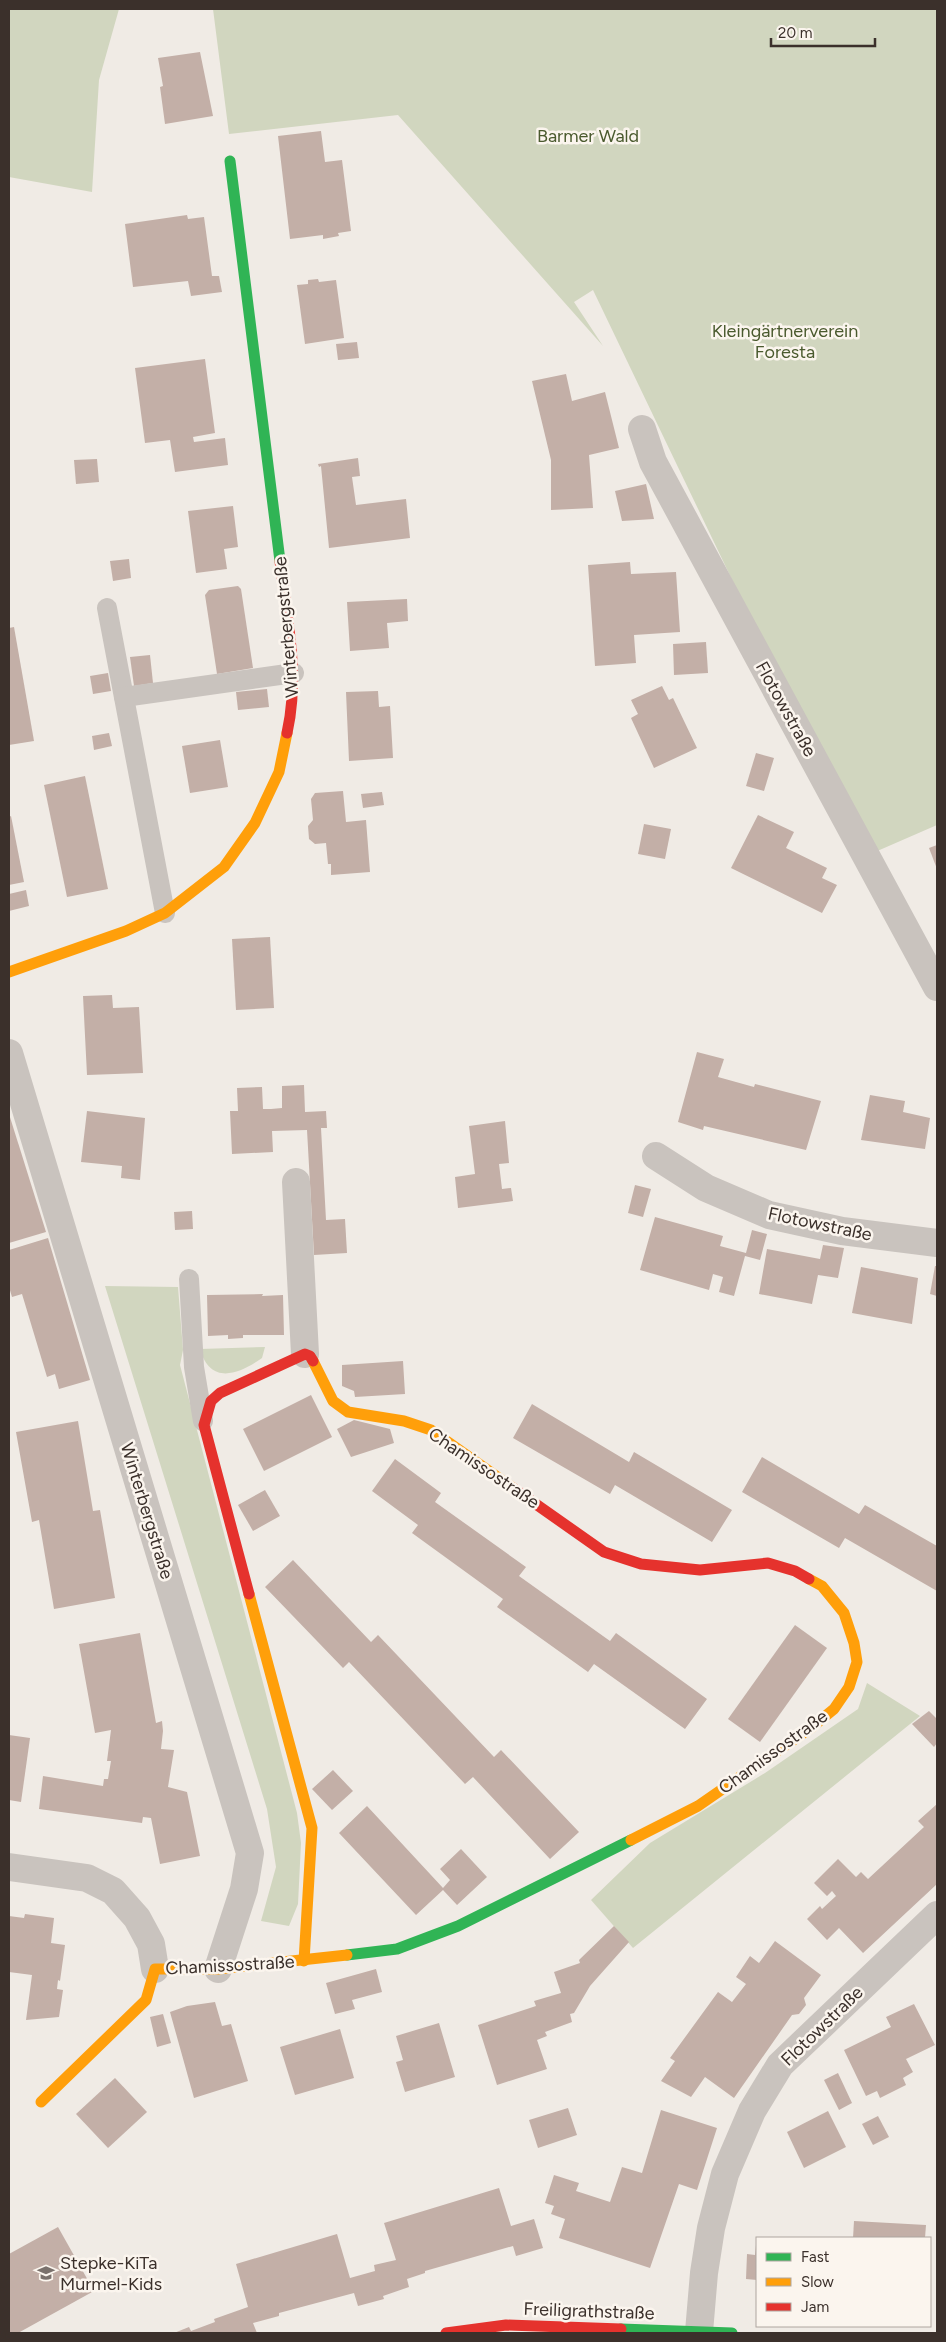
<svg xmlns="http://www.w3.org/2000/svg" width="946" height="2342" viewBox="0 0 946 2342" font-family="Figtree,sans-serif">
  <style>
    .green { fill: #d1d6bf }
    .building { fill: #c3afa7 }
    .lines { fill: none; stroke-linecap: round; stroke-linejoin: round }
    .lane { stroke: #c9c3be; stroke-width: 20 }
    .street { stroke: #c9c3be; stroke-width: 28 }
    .fast { stroke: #30b455; stroke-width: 11 }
    .slow { stroke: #ff9f0a; stroke-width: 11 }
    .jam { stroke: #e5322d; stroke-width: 11 }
    .labels { text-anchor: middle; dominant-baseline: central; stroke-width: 5; stroke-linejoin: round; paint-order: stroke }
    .park-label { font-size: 18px; fill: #4a5a2e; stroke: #fbf5ee }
    .street-label { font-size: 18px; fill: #3b302b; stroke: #fbf5ee }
    .poi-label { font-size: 18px; fill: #3b302b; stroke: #fbf5ee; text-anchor: start }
  </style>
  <rect width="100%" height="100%" fill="#f0ebe5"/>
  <g class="green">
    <polygon points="9,9 119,9 99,80 92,192 9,177"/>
    <polygon points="213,9 937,9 937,825 875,852 736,588 593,290 574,302 603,346 398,115 229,134"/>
    <polygon points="105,1286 178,1287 183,1350 180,1365 297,1813 301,1843 298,1904 289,1926 261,1921 276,1867 267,1809"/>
    <path d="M265 1347 262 1358C238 1375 210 1385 200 1349Z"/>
    <polygon points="867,1683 920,1716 633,1948 591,1900 650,1843 765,1773 858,1709"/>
  </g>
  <g class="building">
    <polygon points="200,52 213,116 165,124 160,87 163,86 158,58"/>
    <polygon points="321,131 325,162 342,160 351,231 338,233 339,236 323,239 323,235 290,239 278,136"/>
    <polygon points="187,215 188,219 204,217 212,276 219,276 222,292 191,296 188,281 133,287 125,224"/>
    <polygon points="318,279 319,282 336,280 344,338 305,344 297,285 308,284 308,280"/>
    <polygon points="357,342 359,358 338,360 336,344"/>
    <polygon points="205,359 215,433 193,437 194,442 225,438 228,465 175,472 170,440 145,443 135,368"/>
    <polygon points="566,374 572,401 605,392 619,448 589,455 593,508 551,510 551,460 532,381"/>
    <polygon points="358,458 360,476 352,477 356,505 406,499 410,538 329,548 321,466 319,467 318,464"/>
    <polygon points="97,459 99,482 76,484 74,460"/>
    <polygon points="646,484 654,519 622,521 615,491"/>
    <polygon points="233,506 238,547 224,549 227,569 196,573 188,511"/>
    <polygon points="129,559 131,578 113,581 110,561"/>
    <polygon points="630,562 631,574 676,572 680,632 634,635 636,663 595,666 588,565"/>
    <polygon points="238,586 241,589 253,668 217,674 205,595 209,590"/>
    <polygon points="407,599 408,621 387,623 389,648 350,651 347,602"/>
    <polygon points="14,627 34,741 9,745 9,628"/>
    <polygon points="706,642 708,673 674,675 673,644"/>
    <polygon points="150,655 153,683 134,686 130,657"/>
    <polygon points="108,673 111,691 93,694 90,676"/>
    <polygon points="662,686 669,700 673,698 697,748 654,768 631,718 638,714 631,700"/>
    <polygon points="267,689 269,707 238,710 236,692"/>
    <polygon points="378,691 379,707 390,706 393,758 349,761 346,692"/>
    <polygon points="109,733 112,746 94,750 92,736"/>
    <polygon points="220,740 228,787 190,793 182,746"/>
    <polygon points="756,753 774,758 764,791 746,786"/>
    <polygon points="85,776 108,889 67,897 44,785"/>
    <polygon points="343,791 346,822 366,820 370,872 331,875 331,864 328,864 326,843 315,844 309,839 308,826 313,820 311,799 315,793"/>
    <polygon points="382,792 384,805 363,808 361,794"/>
    <polygon points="758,815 794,832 786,848 827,868 822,878 837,885 822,913 731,868"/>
    <polygon points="11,816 24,882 9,885 9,817"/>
    <polygon points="644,824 671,829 665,859 638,854"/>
    <polygon points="937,845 937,869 929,848"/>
    <polygon points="26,890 29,906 9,911 9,894"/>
    <polygon points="270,937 274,1008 236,1010 232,939"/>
    <polygon points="112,995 113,1008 139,1007 143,1073 87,1075 83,996"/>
    <polygon points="697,1052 724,1059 718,1077 754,1087 755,1084 821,1101 806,1150 704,1126 703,1130 678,1122"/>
    <polygon points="304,1085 305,1112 326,1111 327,1128 321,1128 326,1220 345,1219 347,1253 314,1255 307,1130 272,1131 273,1152 232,1154 230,1111 238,1111 237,1088 262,1087 263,1109 271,1109 282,1108 282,1086"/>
    <polygon points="870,1095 905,1101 903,1112 930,1118 925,1149 861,1140"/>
    <polygon points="87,1111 145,1118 140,1180 121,1178 122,1166 81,1162"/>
    <polygon points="9,1114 46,1232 9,1243"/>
    <polygon points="505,1121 509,1163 499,1164 502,1189 511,1188 513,1201 458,1208 455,1177 475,1174 469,1126"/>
    <polygon points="635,1185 651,1189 643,1217 628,1213"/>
    <polygon points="192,1211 193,1229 175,1230 174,1212"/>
    <polygon points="655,1217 723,1236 720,1246 746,1253 752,1230 767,1234 760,1260 745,1256 734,1296 719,1292 723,1277 713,1274 709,1290 640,1270"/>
    <polygon points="48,1238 90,1380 59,1389 55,1374 47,1377 22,1294 12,1297 9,1287 9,1250"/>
    <polygon points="823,1245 844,1248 838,1278 818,1275 812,1304 759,1294 767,1249 820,1259"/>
    <polygon points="935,1266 937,1266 937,1296 930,1294"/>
    <polygon points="861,1267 918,1278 912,1324 852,1313"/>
    <polygon points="263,1294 262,1296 283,1295 284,1335 243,1335 243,1338 228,1339 228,1335 208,1336 207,1295"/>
    <polygon points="403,1361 405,1394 355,1397 354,1391 342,1386 342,1365"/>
    <polygon points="311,1395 332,1437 264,1471 243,1429"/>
    <polygon points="532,1404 629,1462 634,1452 732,1510 712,1542 615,1485 610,1494 513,1438"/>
    <polygon points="354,1420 390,1429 394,1443 351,1457 337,1429"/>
    <polygon points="78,1421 93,1511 100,1510 115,1598 54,1609 39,1520 32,1522 16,1432"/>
    <polygon points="762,1457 859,1514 865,1505 937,1546 937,1591 845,1538 839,1548 742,1492"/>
    <polygon points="395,1459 441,1493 435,1502 526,1567 519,1576 610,1641 616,1633 707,1699 685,1729 594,1664 588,1672 497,1607 503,1599 412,1533 418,1525 372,1491"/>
    <polygon points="265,1490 280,1516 253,1531 238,1505"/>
    <polygon points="293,1560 371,1642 378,1635 494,1757 501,1750 579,1832 550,1859 473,1777 465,1784 349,1662 343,1668 265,1587"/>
    <polygon points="795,1625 827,1648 760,1742 728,1719"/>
    <polygon points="140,1633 156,1723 162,1721 163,1731 161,1749 174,1750 168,1787 187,1792 200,1856 160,1864 151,1818 143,1817 142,1823 39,1809 43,1776 103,1786 104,1779 108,1779 111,1761 107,1761 111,1730 95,1733 79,1644"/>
    <polygon points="929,1711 937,1719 937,1743 934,1747 912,1724"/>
    <polygon points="9,1735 30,1738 21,1802 9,1800"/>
    <polygon points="333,1770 353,1791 332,1810 312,1789"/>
    <polygon points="937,1804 937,1884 863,1953 839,1928 827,1940 807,1919 820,1906 822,1909 836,1896 832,1891 827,1896 814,1883 838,1859 856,1877 861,1872 868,1879 924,1827 918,1821"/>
    <polygon points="367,1806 443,1888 450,1880 440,1869 461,1849 487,1877 457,1905 443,1890 416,1915 339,1833"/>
    <polygon points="25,1914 54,1918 51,1943 65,1945 60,1981 58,1980 57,1989 63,1990 59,2017 26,2020 32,1975 9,1972 9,1916 24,1918"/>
    <polygon points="614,1926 629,1942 590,1986 574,2013 570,2014 572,2022 545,2032 547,2036 537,2040 547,2069 497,2085 478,2025 536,2006 534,2001 561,1993 554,1972 580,1963 579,1960"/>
    <polygon points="775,1941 821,1975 804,1998 806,2005 799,2014 792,2015 734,2098 705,2077 691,2097 661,2081 675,2061 670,2058 718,1992 732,2002 746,1984 736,1977 750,1956 759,1963"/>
    <polygon points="376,1969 382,1992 352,2000 355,2009 335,2014 326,1983"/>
    <polygon points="215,2002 222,2026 231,2024 248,2081 194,2098 170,2012 187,2006"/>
    <polygon points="914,2004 935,2045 906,2059 913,2072 903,2078 906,2085 880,2098 877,2091 866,2096 844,2050 891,2027 886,2017"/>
    <polygon points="163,2014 171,2043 157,2047 150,2017"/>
    <polygon points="439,2023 455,2077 405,2092 396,2062 403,2060 396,2036"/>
    <polygon points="340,2029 354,2078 295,2095 280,2047"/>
    <polygon points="838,2073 852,2103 839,2110 824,2080"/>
    <polygon points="115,2078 147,2112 108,2148 76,2114"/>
    <polygon points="568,2108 577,2135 538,2148 529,2120"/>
    <polygon points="661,2110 717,2128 697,2190 679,2184 650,2268 559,2238 565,2219 551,2214 554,2206 545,2203 554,2175 579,2183 576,2191 610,2202 622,2167 642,2173"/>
    <polygon points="828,2111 846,2147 804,2168 787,2132"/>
    <polygon points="878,2116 889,2137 873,2145 862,2124"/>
    <polygon points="499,2188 511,2226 534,2219 543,2248 516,2256 513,2246 425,2271 425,2273 407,2279 409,2287 383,2296 384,2299 358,2306 354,2293 279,2313 279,2316 253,2323 257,2333 174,2333 189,2327 191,2331 215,2322 214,2319 248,2307 236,2264 337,2234 350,2278 375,2271 374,2265 396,2260 384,2223"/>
    <polygon points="854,2221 926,2225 925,2238 853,2238"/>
    <polygon points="58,2227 94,2291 18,2333 9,2333 9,2254"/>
    <polygon points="756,2245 757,2280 746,2279 747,2254 755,2255"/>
  </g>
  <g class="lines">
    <g class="lane">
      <polyline points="107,608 165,913"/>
      <polyline points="124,697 294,673"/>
      <polyline points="189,1279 194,1367 203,1421"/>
    </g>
    <g class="street">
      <polyline points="642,429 653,462 937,987"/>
      <polyline points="9,1053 250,1853 244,1889 218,1969"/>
      <polyline points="656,1156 706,1188 769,1215 842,1231 937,1243"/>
      <polyline points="296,1182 305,1354"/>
      <polyline points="9,1867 87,1878 113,1891 137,1918 151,1944 155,1969"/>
      <polyline points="699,2332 704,2273 711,2228 725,2174 752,2111 780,2065 937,1915"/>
    </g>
    <g class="fast">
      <polyline points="230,161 280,561"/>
      <polyline points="347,1955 397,1949 458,1926 631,1840"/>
      <polyline points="621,2329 732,2333"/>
    </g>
    <g class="slow">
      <polyline points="9,972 126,931 165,913 224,867 255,823 279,772 287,733"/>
      <polyline points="313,1361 333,1401 348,1412 404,1421 431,1430 513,1488"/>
      <polyline points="249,1594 312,1828 304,1961"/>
      <polyline points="631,1840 698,1806 812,1727 834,1709 849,1687 857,1662 854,1643 844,1613 822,1586 809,1579"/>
      <polyline points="41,2102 146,2000 155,1969 218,1969 347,1955"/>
    </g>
    <g class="jam">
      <path d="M280 561C287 619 300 676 287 733"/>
      <polyline points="513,1488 604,1552 641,1564 700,1570 768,1563 795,1571 809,1579"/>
      <polyline points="249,1594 204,1425 211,1401 220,1393 305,1354 310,1356 313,1361"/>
      <polyline points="446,2333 506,2325 621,2329"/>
    </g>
  </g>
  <defs>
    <g id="school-bare" transform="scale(1.35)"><path d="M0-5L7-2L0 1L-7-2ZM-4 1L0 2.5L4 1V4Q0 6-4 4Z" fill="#7a716c" stroke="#fbf5ee" stroke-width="2.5" paint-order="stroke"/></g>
  </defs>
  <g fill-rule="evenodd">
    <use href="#school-bare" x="46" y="2273"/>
  </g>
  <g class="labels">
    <g class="park-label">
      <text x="588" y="136">Barmer Wald</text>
      <text x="785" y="331">Kleingärtnerverein<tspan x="785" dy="21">Foresta</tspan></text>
    </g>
    <g class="street-label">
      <text transform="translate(286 627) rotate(-95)">Winterbergstraße</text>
      <text transform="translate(786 709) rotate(61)">Flotowstraße</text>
      <text transform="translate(820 1224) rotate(12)">Flotowstraße</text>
      <text transform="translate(484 1468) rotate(34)">Chamissostraße</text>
      <text transform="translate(147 1511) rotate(73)">Winterbergstraße</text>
      <text transform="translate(773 1752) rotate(-36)">Chamissostraße</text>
      <text transform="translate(230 1965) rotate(-3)">Chamissostraße</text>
      <text transform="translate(822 2026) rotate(-44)">Flotowstraße</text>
      <text transform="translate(589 2311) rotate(2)">Freiligrathstraße</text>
    </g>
    <g class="poi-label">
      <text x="60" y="2263">Stepke-KiTa<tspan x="60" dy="21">Murmel-Kids</tspan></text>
    </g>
  </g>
  <rect width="946" height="2342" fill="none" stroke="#3b302b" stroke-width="20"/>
  <rect x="756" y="2237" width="175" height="90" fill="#fbf5ee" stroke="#aea6a0"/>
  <rect x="766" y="2253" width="25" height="8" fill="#30b455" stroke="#aea6a0"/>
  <text x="801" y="2262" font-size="15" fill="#3b302b">Fast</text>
  <rect x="766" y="2278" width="25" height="8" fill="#ff9f0a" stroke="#aea6a0"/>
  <text x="801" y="2287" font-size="15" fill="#3b302b">Slow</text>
  <rect x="766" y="2303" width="25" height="8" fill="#e5322d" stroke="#aea6a0"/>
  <text x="801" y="2312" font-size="15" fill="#3b302b">Jam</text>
  <path d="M771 38v8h104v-8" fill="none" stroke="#3b302b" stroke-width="2.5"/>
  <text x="778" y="38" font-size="15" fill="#3b302b" stroke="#fbf5ee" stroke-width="4" paint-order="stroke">20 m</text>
</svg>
